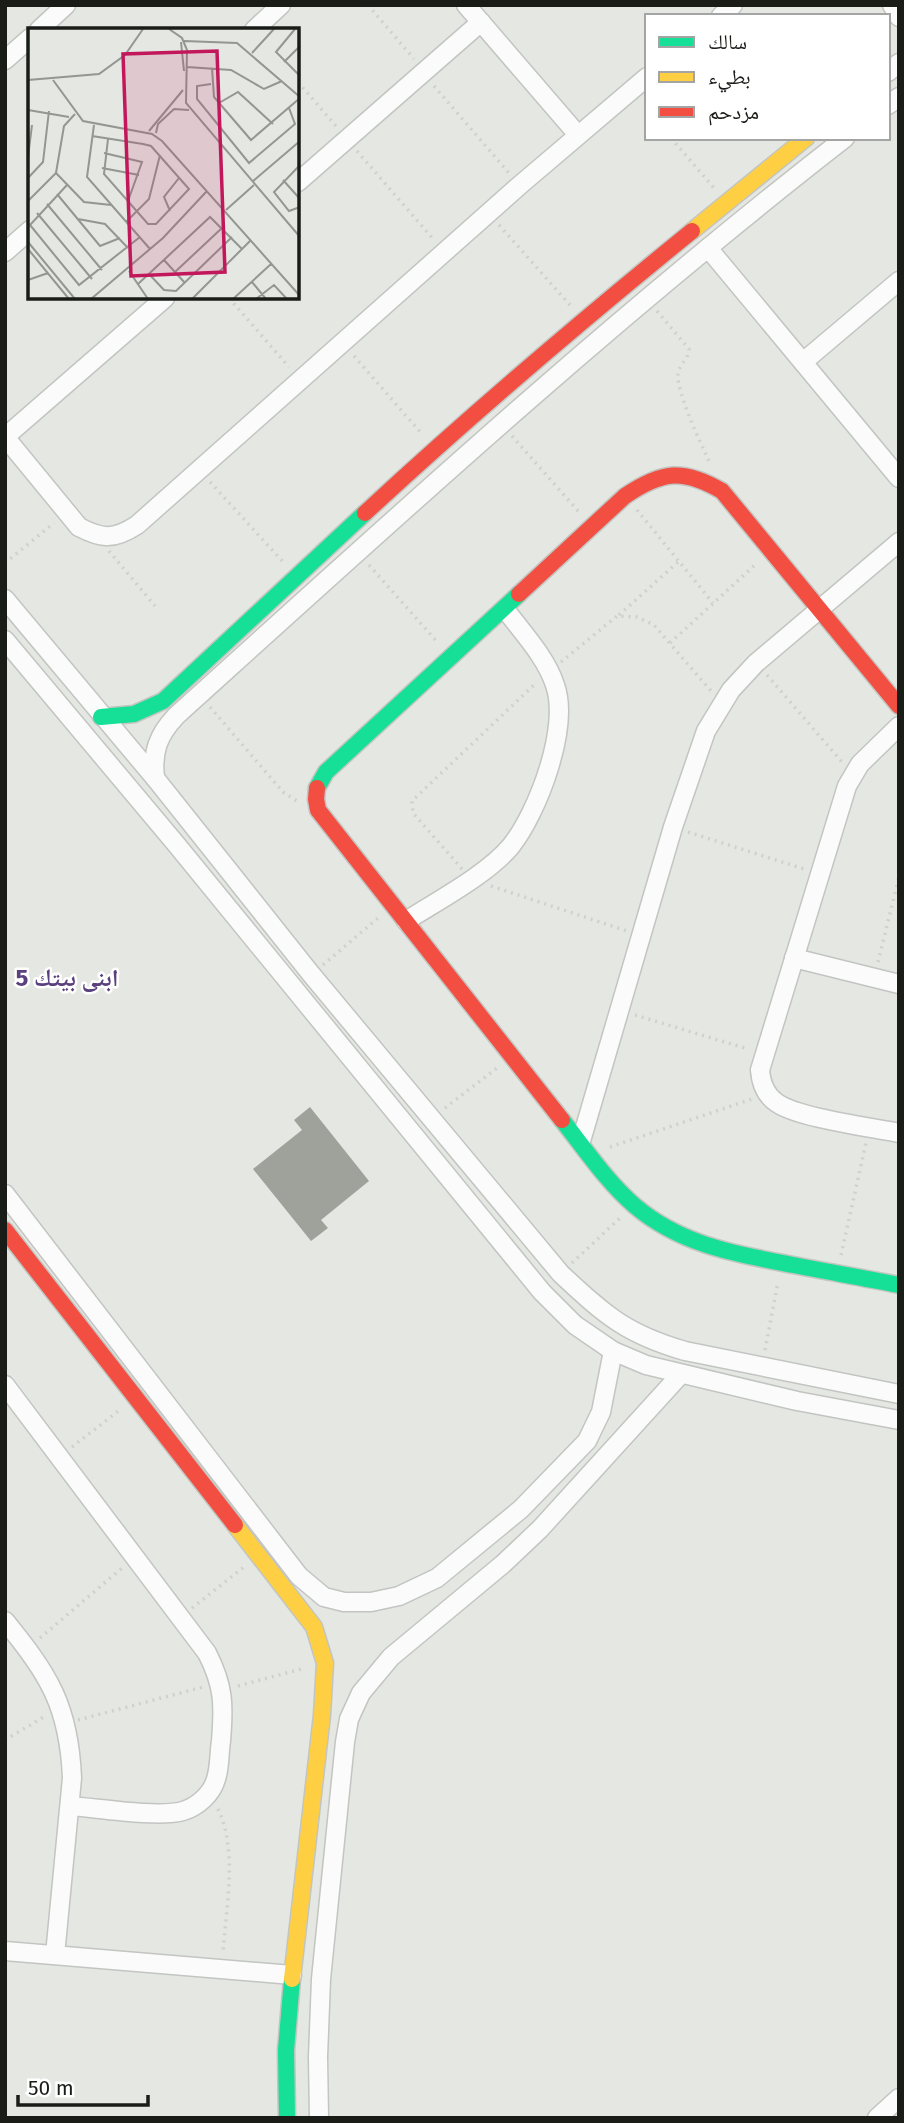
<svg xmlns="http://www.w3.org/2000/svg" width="904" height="2123" viewBox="0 0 904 2123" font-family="'Fira Sans','Noto Naskh Arabic',sans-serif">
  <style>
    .building { fill: #9ea29a }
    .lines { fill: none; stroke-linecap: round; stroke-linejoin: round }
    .street-casing { stroke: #c2c5c1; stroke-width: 21 }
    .fast-casing { stroke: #c2c5c1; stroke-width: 19 }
    .slow-casing { stroke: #c2c5c1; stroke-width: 19 }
    .jam-casing { stroke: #c2c5c1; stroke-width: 19 }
    .path { stroke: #d0d1cf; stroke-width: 3.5; stroke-dasharray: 2 5; stroke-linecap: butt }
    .street { stroke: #fbfbfb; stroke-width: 18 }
    .fast { stroke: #16e098; stroke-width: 16 }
    .slow { stroke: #ffcf43; stroke-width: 16 }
    .jam { stroke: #f24e42; stroke-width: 16 }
    .labels { text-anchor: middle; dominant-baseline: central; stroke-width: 5; stroke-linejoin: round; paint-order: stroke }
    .district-label { font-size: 24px; font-weight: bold; fill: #5a417e; stroke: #fff }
    .inset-road { fill: none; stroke: #939691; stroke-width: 2 }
    .view { fill: #c2185b; fill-opacity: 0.15; stroke: #c2185b; stroke-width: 3.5 }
    .inset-edge { fill: none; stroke: #1a1c18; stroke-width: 3.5 }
  </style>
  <rect width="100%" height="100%" fill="#e4e7e2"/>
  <polygon class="building" points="310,1107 369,1181 321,1220 328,1228 311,1241 253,1169 302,1130 294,1120"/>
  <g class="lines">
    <g class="street-casing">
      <g id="street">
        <polyline points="466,5 578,135"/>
        <polyline points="892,5 899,17"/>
        <polyline points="721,16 733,5"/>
        <polyline points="39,30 66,5"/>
        <polyline points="254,30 281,5"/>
        <polyline points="5,60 30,38"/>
        <polyline points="888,72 899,63"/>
        <polyline points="888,105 899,97"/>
        <polyline points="298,182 481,22"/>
        <polyline points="708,248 899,478"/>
        <polyline points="5,252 30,230"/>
        <polyline points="803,362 899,281"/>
        <path d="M5 437 79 527C102 539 114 540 137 525L520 185 647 77"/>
        <polyline points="5,437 165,298"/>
        <path d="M5 599 155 778 311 974 561 1274C605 1315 626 1334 685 1351L899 1394"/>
        <polyline points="5,640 176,844 542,1292 575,1325 613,1351 646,1365 797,1401 899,1420"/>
        <path d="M899 726 860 764 847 786 760 1070C761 1083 765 1095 777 1103 799 1118 869 1127 899 1133"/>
        <path d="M155 778C152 752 158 735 176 716 395 518 612 319 845 138"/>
        <path d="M406 921C437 901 488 874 511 846 538 812 570 727 555 685 546 657 522 632 505 609"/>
        <polyline points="794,958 899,984"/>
        <polyline points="581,1141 673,827 706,731 731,690 756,663 899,542"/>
        <polyline points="5,1194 299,1576 324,1597 344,1602 371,1602 399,1596 437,1578 521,1509 587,1441 601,1412 613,1351"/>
        <path d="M5 1385 207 1653C224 1686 224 1705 221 1741 219 1753 220 1767 216 1779 212 1794 197 1807 183 1811 159 1818 97 1808 70 1806"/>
        <path d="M5 1621C49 1675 69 1706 72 1778L55 1955"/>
        <polyline points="5,1951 292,1975"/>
        <polyline points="319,2118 318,2057 321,1979 345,1742 349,1719 361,1693 391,1657 503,1564 540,1529 681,1374"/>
        <polyline points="877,2118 899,2098"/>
      </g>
    </g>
    <g class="fast-casing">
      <g id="fast">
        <polyline points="101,717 134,714 163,701 365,513"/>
        <polyline points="317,788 326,772 519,594"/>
        <path d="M562 1120C585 1149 607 1182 635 1206 681 1245 736 1254 793 1265 829 1272 864 1278 899 1285"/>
        <polyline points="287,2118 286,2050 292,1979"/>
      </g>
    </g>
    <g class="slow-casing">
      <g id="slow">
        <polyline points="692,231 806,138"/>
        <polyline points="235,1525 314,1627 325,1663 322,1715 292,1979"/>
      </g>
    </g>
    <g class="jam-casing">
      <g id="jam">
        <path d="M365 513C471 415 580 322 692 231"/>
        <path d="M519 594 625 496C662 471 683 468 722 491L899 706"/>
        <polyline points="317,788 316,799 318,810 562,1120"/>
        <polyline points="5,1230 235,1525"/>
      </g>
    </g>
    <g class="path">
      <polyline points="368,5 414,59"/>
      <polyline points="298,82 336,126"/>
      <polyline points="434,86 509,173"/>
      <polyline points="671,138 714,188"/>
      <polyline points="357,151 434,240"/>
      <polyline points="499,225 570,305"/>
      <polyline points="229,298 289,367"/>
      <path d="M657 311 689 349C689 359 679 364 678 374 676 391 701 444 709 461"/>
      <polyline points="354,356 422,434"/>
      <polyline points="512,436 579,512"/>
      <polyline points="210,482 285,564"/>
      <polyline points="637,510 713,603"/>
      <polyline points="109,551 155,606"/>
      <polyline points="5,563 54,523"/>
      <polyline points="369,565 438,643"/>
      <polyline points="619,615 678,562"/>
      <polyline points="670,643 756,564"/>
      <polyline points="561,662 617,616 637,617 654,625 711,691"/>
      <polyline points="767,675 842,762"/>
      <polyline points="210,707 283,792 297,801"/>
      <polyline points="688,832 804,869"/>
      <polyline points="462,869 413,813 412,801 536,683"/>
      <polyline points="491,886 627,931"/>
      <polyline points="878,962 899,877"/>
      <polyline points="323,965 378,918"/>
      <polyline points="635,1015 748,1049"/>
      <polyline points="445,1108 497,1068"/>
      <polyline points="610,1147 752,1099"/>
      <polyline points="841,1255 866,1143"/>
      <polyline points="572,1263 620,1218"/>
      <polyline points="765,1350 778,1282"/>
      <polyline points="72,1447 121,1409"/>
      <polyline points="192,1608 244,1567"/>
      <polyline points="40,1638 122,1568"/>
      <polyline points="238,1686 305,1668"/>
      <polyline points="78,1720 203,1687"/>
      <polyline points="5,1740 47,1715"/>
      <path d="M218 1809C238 1850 226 1908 223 1953"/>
    </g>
    <use href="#street" class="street"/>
    <use href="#fast" class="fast"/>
    <use href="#slow" class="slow"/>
    <use href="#jam" class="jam"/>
  </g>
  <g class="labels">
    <g class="district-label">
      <text x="67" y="978">ابنى بيتك 5</text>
    </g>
  </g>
  <g transform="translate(28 28)">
    <rect width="271" height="271" fill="#e4e7e2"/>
    <path class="inset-road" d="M141 1 154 10 159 22 158 75 272 209M267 1 248 24 272 48M156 13 209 15 272 69M153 14 156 43M224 25 246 1M256 34 272 18M159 39 203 42 236 61 254 53M184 40 186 69 223 112 272 70M0 52 71 46 97 27 115 1M25 52 55 93 124 106 134 113 272 268M183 56 169 58V71L221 135 267 96 261 80M191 75 210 64 245 96M0 82 41 89M66 97 59 149 122 221M121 103 155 62M128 105 130 96 146 81 161 82M64 108 115 116 123 118 161 161 128 196H120L76 146 80 111M76 125 114 134 100 173M0 129 4 97M272 137 246 164 261 183 272 179M74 140 111 147M28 145 56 174 83 177M0 150 15 134 21 83M255 152 272 171M224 154 272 113M39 157 2 197 51 257 112 209M29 166 72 218 92 210M0 173 28 145 36 98 47 86M19 176 74 242M198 182 226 157M142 183 136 169 151 150M9 185 64 251M50 191 77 196 100 220M98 194 121 171 132 127M0 214 47 271M0 221 41 271M136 232 157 255M101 243 120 271M147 244 195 199M121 246 136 262 148 263 204 209M0 252 20 245M224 254 238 271M110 256 182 189 214 221M63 271 135 210 178 164M164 271 222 213M205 271 243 236M228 271 246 257 259 271"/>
    <path class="view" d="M189 23 197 244 103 248 95 26Z"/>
    <rect width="271" height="271" class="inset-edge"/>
  </g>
  <rect width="904" height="2123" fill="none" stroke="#1a1c18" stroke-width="14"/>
  <rect x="645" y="14" width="245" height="126" fill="#ffffff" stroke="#a3a4a3" stroke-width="2"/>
  <rect x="659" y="37" width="35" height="10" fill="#16e098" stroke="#a3a4a3" stroke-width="2"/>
  <text x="708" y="49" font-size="21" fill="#1a1c18">سالك</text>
  <rect x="659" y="72" width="35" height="10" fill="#ffcf43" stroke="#a3a4a3" stroke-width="2"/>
  <text x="708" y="84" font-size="21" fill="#1a1c18">بطيء</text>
  <rect x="659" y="107" width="35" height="10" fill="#f24e42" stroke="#a3a4a3" stroke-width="2"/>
  <text x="708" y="119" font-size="21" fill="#1a1c18">مزدحم</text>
  <path d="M18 2095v10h130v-10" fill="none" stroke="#1a1c18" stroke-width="3.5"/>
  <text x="28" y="2095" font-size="21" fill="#1a1c18" stroke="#ffffff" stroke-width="5" paint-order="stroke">50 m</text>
</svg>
